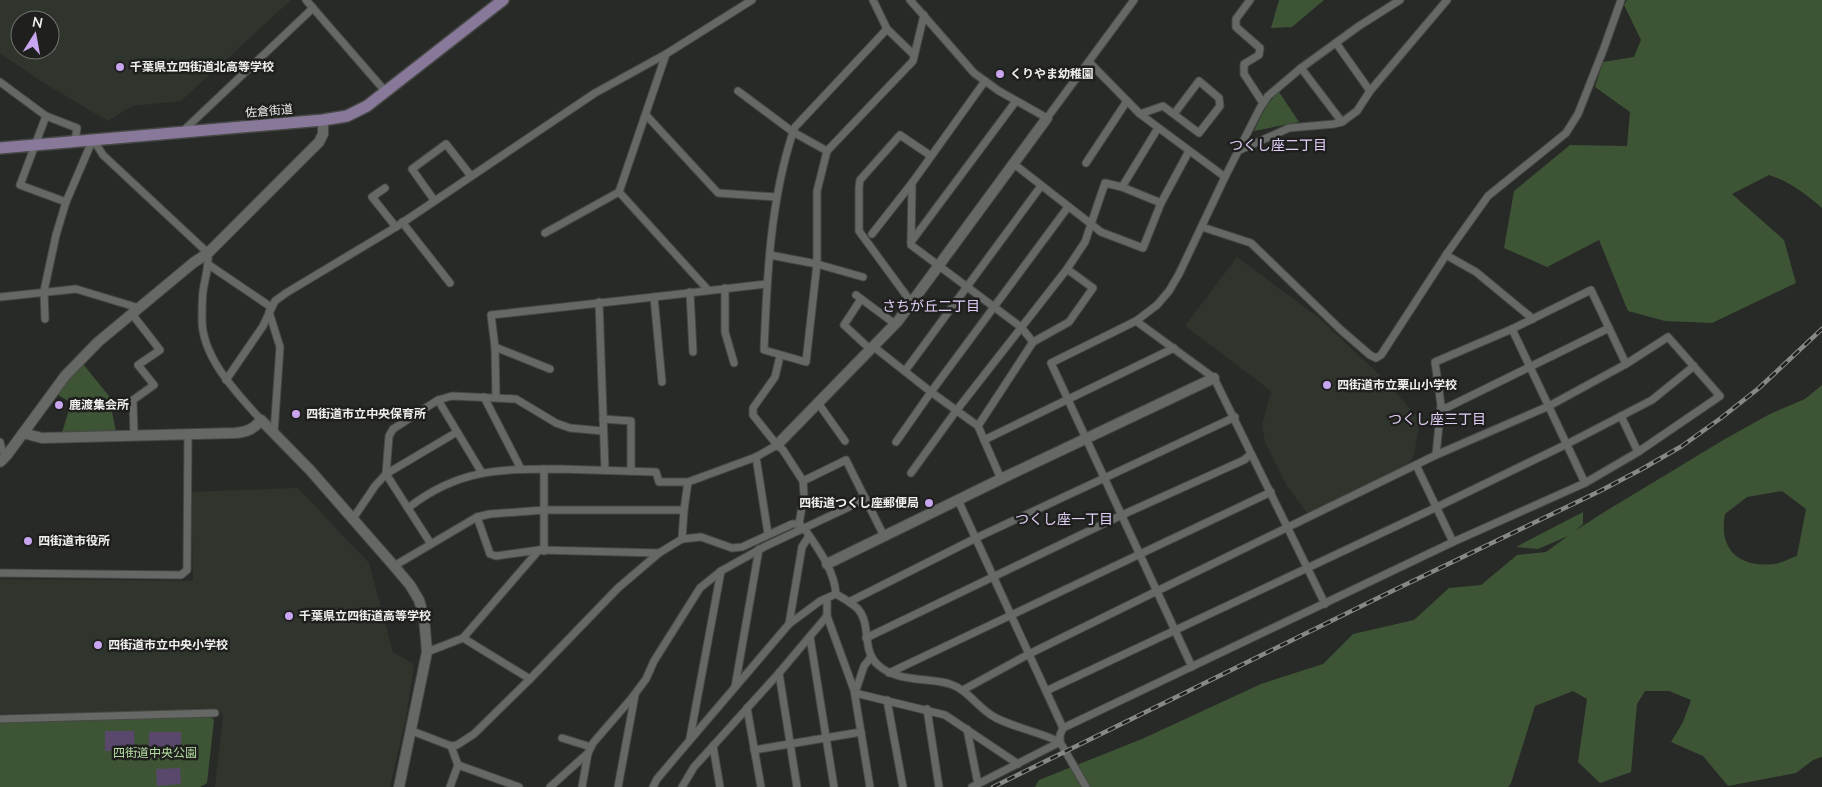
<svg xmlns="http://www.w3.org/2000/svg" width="1822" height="787" viewBox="0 0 1822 787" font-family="'Nunito Sans','Noto Sans JP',sans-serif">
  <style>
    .built { fill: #2f352d; fill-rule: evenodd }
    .green { fill: #3e5535; fill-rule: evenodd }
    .water { fill: #59486b }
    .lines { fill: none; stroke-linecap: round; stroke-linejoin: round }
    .street-casing { stroke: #464845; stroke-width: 9 }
    .secondary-casing { stroke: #464845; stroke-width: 12 }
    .primary-casing { stroke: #464845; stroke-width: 14 }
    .street { stroke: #666865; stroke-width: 7 }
    .secondary { stroke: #666865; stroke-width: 10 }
    .primary { stroke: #88789a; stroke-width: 11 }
    .rail-casing { stroke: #878986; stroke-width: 4.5 }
    .rail { stroke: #1f201e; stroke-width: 2.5; stroke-dasharray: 8; stroke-linecap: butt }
    .poi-dot { fill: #c8a5ee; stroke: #1f201e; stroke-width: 2 }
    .labels { text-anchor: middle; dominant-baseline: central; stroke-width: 5; stroke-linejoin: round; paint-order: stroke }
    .poi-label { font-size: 12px; font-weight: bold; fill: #eeefed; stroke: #1f201e; text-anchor: start }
    .street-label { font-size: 12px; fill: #eeefed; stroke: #1f201e }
    .park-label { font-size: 12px; fill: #b3dca2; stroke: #1f201e }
    .neighbourhood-label { font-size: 14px; fill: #e0cdf6; stroke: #1f201e }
  </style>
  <rect width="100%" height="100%" fill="#282a27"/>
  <g class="built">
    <path d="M0 0H291L181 101 132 106 108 121 42 82 0 53ZM20 20H50V50H20Z"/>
    <polygon points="1237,257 1318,317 1385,380 1420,420 1414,455 1408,464 1307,513 1287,486 1265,442 1262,425 1271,391 1185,326"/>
    <polygon points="298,488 369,563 393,652 414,664 406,718 390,787 215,787 223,715 219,710 0,714 0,579 193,581 191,492"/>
  </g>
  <g class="green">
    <polygon points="1279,0 1324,0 1292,27 1271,28"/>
    <path d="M1627 0H1822V208C1807 195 1789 181 1769 175L1732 194 1784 240 1796 283 1712 323 1665 321 1628 311 1599 240 1547 267 1504 248 1514 191 1570 145 1627 146 1630 112 1595 87 1603 62 1634 57 1641 40 1624 5Z"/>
    <path d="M1279 92 1299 122 1254 131C1261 116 1266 103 1279 92Z"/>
    <polygon points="83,364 109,396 116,432 61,436 71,403 57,394 61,384"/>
    <path d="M1822 385V757L1813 760 1796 773 1728 786 1703 756 1671 742 1683 722 1691 700 1669 691H1645L1637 704 1631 772 1600 783 1578 762 1587 699 1573 691 1535 706 1511 783 1508 787H1035L1039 780 1142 739 1261 684 1323 664 1353 634 1414 620 1449 588 1481 585 1517 555 1546 552 1568 536 1538 549 1516 547 1583 512V524L1575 531 1601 514 1725 439 1770 414 1805 399ZM1782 491 1806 509 1797 556C1790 558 1782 563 1775 564 1740 568 1718 550 1725 514L1747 497Z"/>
    <polygon points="211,717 214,720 207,783 200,787 0,787 0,722"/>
  </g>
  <g class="water">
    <polygon points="105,731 134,731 135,751 105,751"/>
    <rect x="149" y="732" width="32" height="20"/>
    <polygon points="180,768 181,784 157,786 156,769"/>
  </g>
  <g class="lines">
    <g class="street-casing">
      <g id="street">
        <polyline points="306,0 385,91"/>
        <polyline points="873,0 887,29 914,55"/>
        <polyline points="910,0 974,73 999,91 1047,118 1134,0"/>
        <polyline points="1250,0 1236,19 1236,27 1260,48 1259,55 1244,64 1244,74 1263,103"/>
        <path d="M887 29 795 127 793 132C770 202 767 277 764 350L806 362 817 264V191L827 151 913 61 924 15"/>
        <polyline points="1336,43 1370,91"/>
        <polyline points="666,54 619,192 708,290"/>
        <polyline points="1089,62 1140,114 1225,177"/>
        <polyline points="1301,68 1342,122"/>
        <polyline points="985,81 912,183 911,245 1021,327 1033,342"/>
        <polyline points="0,82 46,116 77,128 75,141"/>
        <polyline points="738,91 793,132 827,151"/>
        <polyline points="1140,114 1163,106 1199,133 1220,106 1219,98 1199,81 1174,114"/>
        <polyline points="646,115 718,193 776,197"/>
        <polyline points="46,116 20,185 66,202"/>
        <polyline points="183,131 313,8"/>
        <path d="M93 139 103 155 208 253C209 267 205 278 203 291 202 300 202 309 202 318 201 357 237 393 261 420"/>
        <polyline points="1240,150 1289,128 1334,124 1342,122 1357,111 1370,91 1447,0"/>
        <polyline points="1086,163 1127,101"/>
        <polyline points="1122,187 1158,128"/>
        <polyline points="385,188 372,197 396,227"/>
        <polyline points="434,200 412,169 446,144 471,176"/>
        <polyline points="1161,203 1122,187 1105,183 1091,224 1101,232 1143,248 1161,203 1189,151"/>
        <polyline points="402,222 450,283"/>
        <polyline points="1202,227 1251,243 1341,330 1370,355 1376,358 1381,355 1448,252 1488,196 1566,133 1578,114 1604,48 1621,0"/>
        <polyline points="545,233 619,192"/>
        <polyline points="872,234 912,183"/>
        <polyline points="911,242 1016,101"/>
        <polyline points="770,255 817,264 863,277"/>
        <polyline points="1446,255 1476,272 1533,319"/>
        <polyline points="209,265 271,307"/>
        <polyline points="725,288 725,332 734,363"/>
        <polyline points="690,292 693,352"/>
        <polyline points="856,295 895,324"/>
        <polyline points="0,297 76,289 139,308"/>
        <polyline points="861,299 844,325 871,350"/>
        <polyline points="599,302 605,470"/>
        <polyline points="911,302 859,231 859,188 860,180 900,135 931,156"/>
        <polyline points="269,312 280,347 274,433"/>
        <polyline points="132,314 160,350 138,365 154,385 133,400 134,436"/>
        <polyline points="45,319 44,291 56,235 66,202 93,139"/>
        <polyline points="1136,321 1214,378 1325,604"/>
        <polyline points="495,347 550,369"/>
        <polyline points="874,347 931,392 978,426 1001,479"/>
        <polyline points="780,356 775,377 753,408 753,415 777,445 783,450 803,481 804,495 799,524"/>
        <polyline points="905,371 1041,186"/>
        <polyline points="226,380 263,326 275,301 286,293 396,227 595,93 666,54 752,0"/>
        <polyline points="662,382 654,297 767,284"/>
        <polyline points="484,397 521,469"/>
        <polyline points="496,397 495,347 491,315 654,297"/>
        <polyline points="438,400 482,473"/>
        <polyline points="818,403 845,441"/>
        <polyline points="1440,411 1609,328"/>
        <polyline points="1621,416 1638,452"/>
        <polyline points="603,419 631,421 631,471"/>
        <polyline points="978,426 1033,342 1069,322 1093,288 1067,269"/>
        <polyline points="984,440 1174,348"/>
        <polyline points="0,442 2,450 7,455"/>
        <polyline points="896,442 931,392 1068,207"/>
        <polyline points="1436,455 1441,405 1435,362 1512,329 1591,290 1626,364"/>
        <polyline points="756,457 768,534"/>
        <polyline points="1416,465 1453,542"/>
        <polyline points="911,473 956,411 1067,269 1085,242 1091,224 1014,164"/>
        <polyline points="803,481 846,460 884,536"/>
        <polyline points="958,500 1063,728"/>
        <path d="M408 508C458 469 499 469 560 469 592 470 624 471 656 472L659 482H688L756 457 777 445"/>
        <polyline points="477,517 490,554 496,556 539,550 659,553"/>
        <polyline points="352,520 375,486 386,474 457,432"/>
        <polyline points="682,539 684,510 688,482"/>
        <polyline points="431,544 386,474 389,436 393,429 438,400 452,396 516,399 556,423 570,428 603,431"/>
        <polyline points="544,551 544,469"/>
        <polyline points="394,566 477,517 490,514 544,510 684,510"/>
        <polyline points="0,573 181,575 187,570 188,435"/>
        <path d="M836 594C843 598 852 603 858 609 872 625 861 650 878 665 898 683 927 677 950 684 969 690 978 709 996 718 1016 728 1039 732 1060 742"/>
        <polyline points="827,599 827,616 854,690 870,787"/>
        <polyline points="849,602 976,538 1235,417"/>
        <polyline points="789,624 802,547 809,536"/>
        <polyline points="810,637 834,787"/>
        <polyline points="463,638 530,679"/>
        <polyline points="866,638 1122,515 1244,460 1251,454"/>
        <polyline points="427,652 463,638 539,550"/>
        <polyline points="871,657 864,666 855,693 945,715 1018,764"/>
        <polyline points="1192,667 1051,363 1136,321 1157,305 1169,291 1179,274 1225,177 1260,108 1268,96 1301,68 1359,26 1400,0"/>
        <polyline points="779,673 797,787"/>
        <polyline points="889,673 1271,492"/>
        <polyline points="735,687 759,549"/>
        <polyline points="963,690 1029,654 1157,591 1436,455 1549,406 1626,364 1668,337 1720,396 1638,452 1585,483"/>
        <polyline points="1046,691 1437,507 1567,444 1652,400 1694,366"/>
        <polyline points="887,700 903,787"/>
        <polyline points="747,708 761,787"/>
        <polyline points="927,709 939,787"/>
        <polyline points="0,719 215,713"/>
        <polyline points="967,729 978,784"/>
        <path d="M412 731 451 746 457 745 474 734 530 679 618 588 659 553 682 539 701 537 732 548 742 547 792 524H799L804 528C818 549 834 569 836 594"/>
        <polyline points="562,738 591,747"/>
        <polyline points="690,738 721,571"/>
        <polyline points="713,746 720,787"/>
        <polyline points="754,750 861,732"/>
        <polyline points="458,765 519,787"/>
        <polyline points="450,787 458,765 451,746"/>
        <polyline points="550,787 588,753"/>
        <polyline points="582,787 588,753 593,743 631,699 646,679 654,661 700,588 721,571 766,546 866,499"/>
        <polyline points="618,787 635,695"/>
        <polyline points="653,787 657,779 690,740 789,624 820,601 836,594"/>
        <polyline points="682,787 694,767 779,673 827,616"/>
        <polyline points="972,787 1060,742"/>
        <polyline points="1086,787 1060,742 1060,735 1063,728 1453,542 1585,483 1512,329"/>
      </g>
    </g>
    <g class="secondary-casing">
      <g id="secondary">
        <path d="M23 433 42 438 235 433C247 432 254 429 261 420L310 470 394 566 410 585 419 600 424 617 427 652 399 787"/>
        <polyline points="777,445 898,321 1047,118"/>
        <polyline points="0,462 7,455 65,376 98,342 193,263 208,253 319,142 323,134 323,120"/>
        <polyline points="827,564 1009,475 1214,378"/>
      </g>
    </g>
    <g class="primary-casing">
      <polyline id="primary" points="0,148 323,120 347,116 367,106 503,0"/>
    </g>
    <use href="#street" class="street"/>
    <use href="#secondary" class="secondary"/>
    <use href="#primary" class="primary"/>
    <g class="rail-casing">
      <polyline id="rail" points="993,787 1386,594 1600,491 1642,469 1682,446 1721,418 1759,388 1822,329"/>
    </g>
    <use href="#rail" class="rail"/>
  </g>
  <g class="poi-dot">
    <circle cx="120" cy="67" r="5"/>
    <circle cx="1000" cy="74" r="5"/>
    <circle cx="1327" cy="385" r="5"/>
    <circle cx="59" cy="405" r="5"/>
    <circle cx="296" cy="414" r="5"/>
    <circle cx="929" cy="503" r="5"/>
    <circle cx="28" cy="541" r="5"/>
    <circle cx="289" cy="616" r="5"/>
    <circle cx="98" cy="645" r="5"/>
  </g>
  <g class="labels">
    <g class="poi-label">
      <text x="130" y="67">千葉県立四街道北高等学校</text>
      <text x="1010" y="74">くりやま幼稚園</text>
      <text x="1337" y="385">四街道市立栗山小学校</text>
      <text x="69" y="405">鹿渡集会所</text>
      <text x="306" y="414">四街道市立中央保育所</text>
      <text x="919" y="503" text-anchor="end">四街道つくし座郵便局</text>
      <text x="38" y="541">四街道市役所</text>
      <text x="299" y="616">千葉県立四街道高等学校</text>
      <text x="108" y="645">四街道市立中央小学校</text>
    </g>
    <g class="street-label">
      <text transform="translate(269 111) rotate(-5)">佐倉街道</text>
    </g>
    <g class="park-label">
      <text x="155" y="753">四街道中央公園</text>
    </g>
    <g class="neighbourhood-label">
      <text x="1278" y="145">つくし座二丁目</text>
      <text x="931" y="306">さちが丘二丁目</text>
      <text x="1437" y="419">つくし座三丁目</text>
      <text x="1064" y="519">つくし座一丁目</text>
    </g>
  </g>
  <g transform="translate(35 35) rotate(11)"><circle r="24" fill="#1f201e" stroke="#727371"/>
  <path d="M0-4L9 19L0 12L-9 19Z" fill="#c8a5ee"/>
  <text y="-8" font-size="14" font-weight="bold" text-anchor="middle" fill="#eeefed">N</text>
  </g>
</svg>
